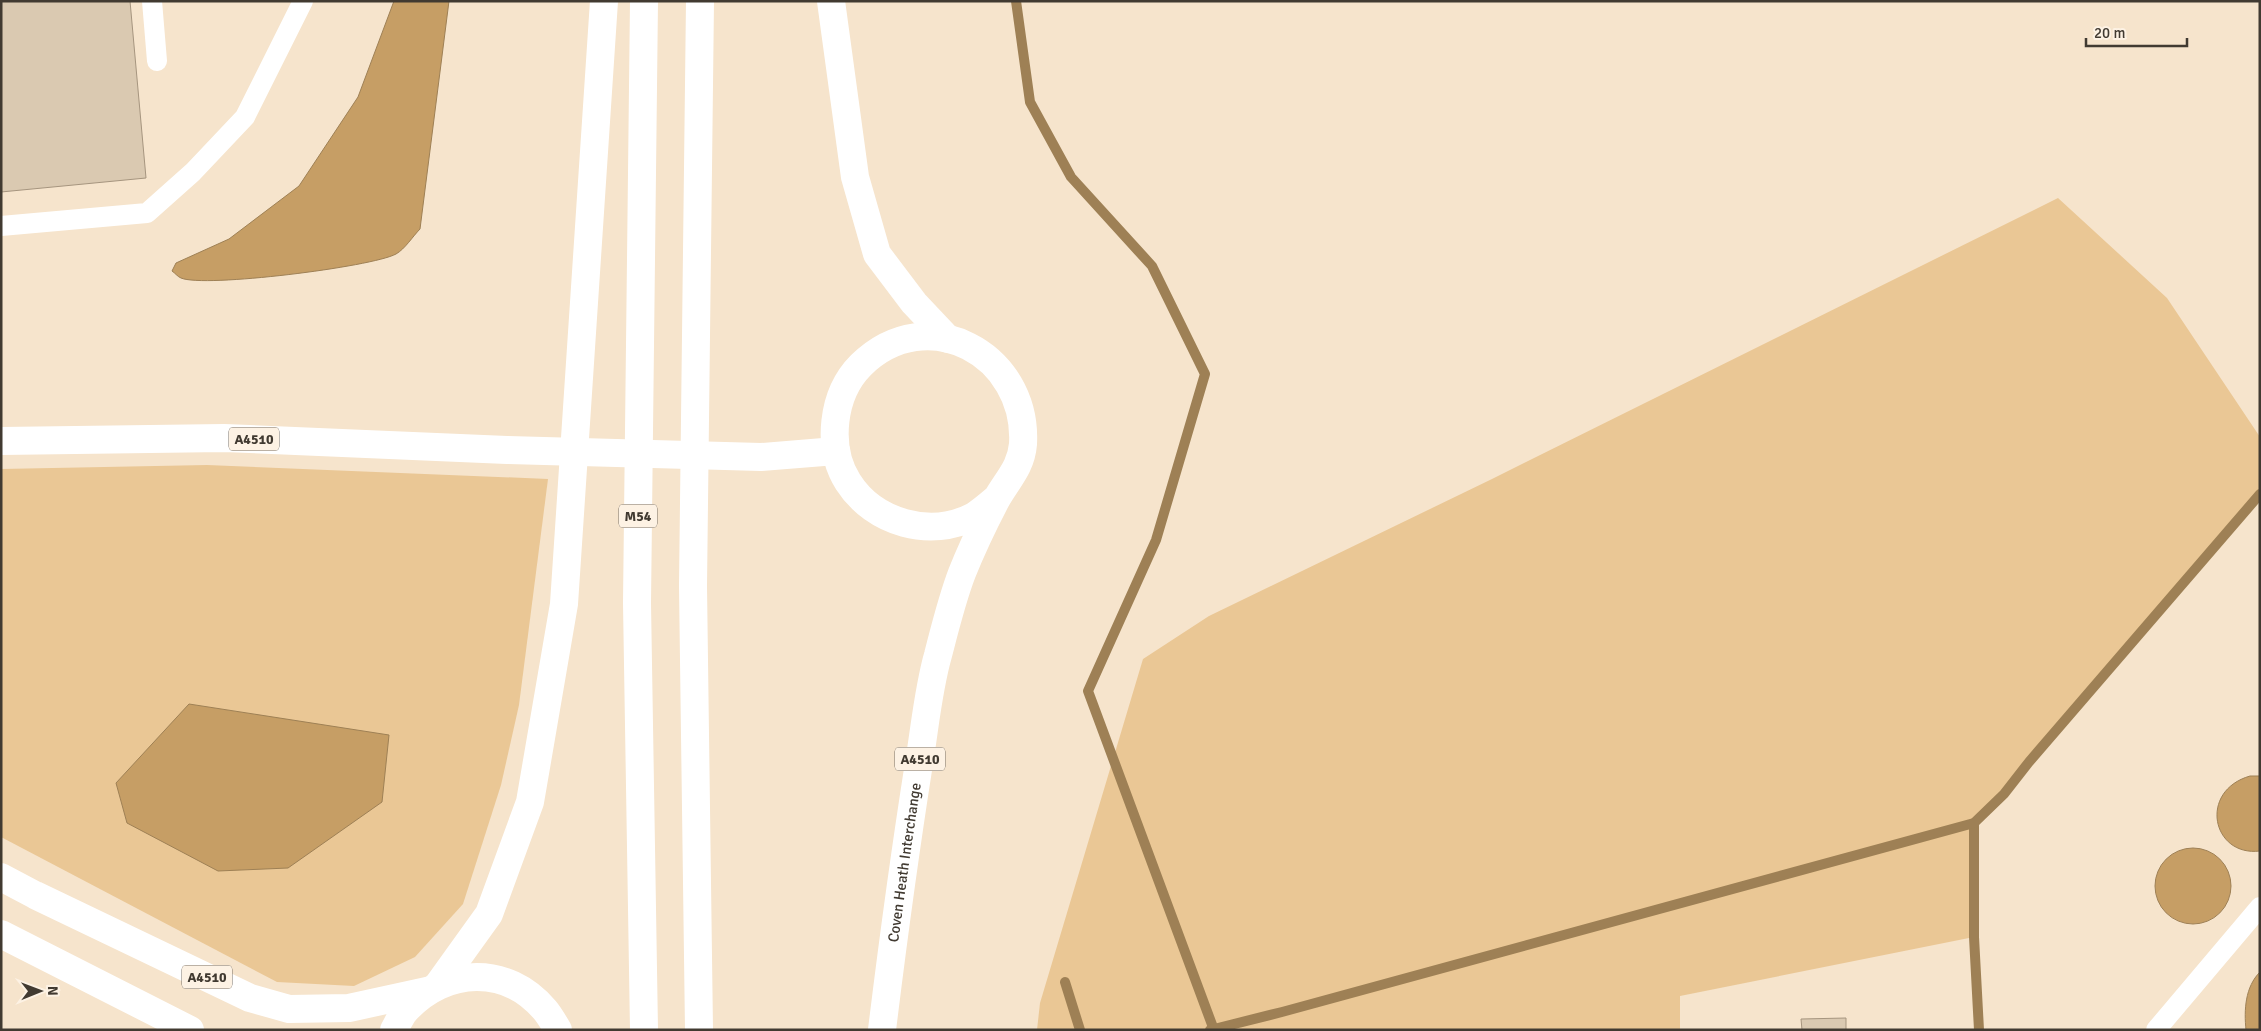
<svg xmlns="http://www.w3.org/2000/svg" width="2261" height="1031" viewBox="0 0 2261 1031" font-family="Signika,sans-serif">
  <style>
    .green { fill: #eac795 }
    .water { fill: #c69e65; stroke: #9e8055 }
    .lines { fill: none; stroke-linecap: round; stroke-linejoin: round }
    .stream { stroke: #9e8055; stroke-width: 10 }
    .building { fill: #dac9b1; stroke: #a6957f }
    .service { stroke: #fff; stroke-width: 20 }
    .primary { stroke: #fff; stroke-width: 28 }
    .trunk { stroke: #fff; stroke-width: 28 }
    .motorway { stroke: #fff; stroke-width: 28 }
    .labels { text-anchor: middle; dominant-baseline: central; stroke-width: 4.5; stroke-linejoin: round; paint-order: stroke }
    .shield { fill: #fdf2e4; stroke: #797167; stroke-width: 1 }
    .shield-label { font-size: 14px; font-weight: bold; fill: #413a31 }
    .street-label { font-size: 15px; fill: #413a31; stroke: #fdf2e4 }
  </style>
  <rect width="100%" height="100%" fill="#f6e4cc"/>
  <g class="green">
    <polygon points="2058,198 2167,298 2260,437 2260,494 2029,762 2004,794 1974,823 1974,937 1680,996 1680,1030 1037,1030 1040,1003 1143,659 1209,616 1492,479"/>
    <polygon points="207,465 548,479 519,705 501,785 463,904 415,957 354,986 277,982 1,837 1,469"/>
  </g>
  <g class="water">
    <path d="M394 1H449L420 229C413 236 405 249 396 254 372 267 204 288 181 278 178 277 175 273 172 271L176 263 229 239 299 186 358 97Z"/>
    <polygon points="189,704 389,735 382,802 288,868 218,871 127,823 116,783"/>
    <path d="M2250 776H2260V851C2212 857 2198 791 2250 776Z"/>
    <circle cx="2193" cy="886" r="38"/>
    <path d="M2260 972V1030H2246C2244 1010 2245 987 2260 972Z"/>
  </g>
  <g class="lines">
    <g class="stream">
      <polyline points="1016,1 1030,102 1071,177 1152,266 1205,374 1156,540 1088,691 1214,1030"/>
      <polyline points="1974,823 1974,937 1979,1030"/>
      <polyline points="1065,982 1080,1030"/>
      <polyline points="1210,1030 1282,1012 1974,823 2004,794 2029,762 2260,494"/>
    </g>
  </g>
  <g class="building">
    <polygon points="1,1 130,1 146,178 1,192"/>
    <polygon points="1846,1018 1846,1030 1802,1030 1801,1019"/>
  </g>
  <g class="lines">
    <g class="service">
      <polyline points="152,1 157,61"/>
      <polyline points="1,226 147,213 193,172 245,117 303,1"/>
      <polyline points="2156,1030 2260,907"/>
    </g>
    <g class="primary">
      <polyline points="1,441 224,438 507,450 761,457 836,451"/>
      <polyline points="1,877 35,895 250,998 289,1009 349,1008 427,991"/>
      <polyline points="1,934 190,1030"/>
    </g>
    <g class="trunk">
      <path d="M394 1030C398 1023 401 1015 406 1010 446 967 507 965 545 1010 550 1016 554 1023 558 1030"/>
      <path id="s1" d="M882 1030C893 940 905 852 919 763 925 727 928 690 938 655 945 628 952 599 962 573 972 548 984 523 996 500 1007 480 1021 468 1023 444 1028 354 927 300 861 365 832 394 826 447 848 482 874 523 931 539 974 516 982 511 990 504 997 498"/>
    </g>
    <g class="motorway">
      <polyline points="831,1 855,177 877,254 914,303 948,339"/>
      <polyline points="438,985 489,914 530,802 564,604 604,1"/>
      <polyline points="644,1030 637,603 644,1"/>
      <polyline points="699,1030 693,586 700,1"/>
    </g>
  </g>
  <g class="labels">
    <g class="shield">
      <rect x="229" y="427.5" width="50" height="23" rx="4"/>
      <rect x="619" y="504.5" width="38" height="23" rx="4"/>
      <rect x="895" y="747.5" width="50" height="23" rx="4"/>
      <rect x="182" y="965.5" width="50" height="23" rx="4"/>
    </g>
    <g class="shield-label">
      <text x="254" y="439">A4510</text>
      <text x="638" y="516">M54</text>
      <text x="920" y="759">A4510</text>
      <text x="207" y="977">A4510</text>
    </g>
    <g class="street-label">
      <text stroke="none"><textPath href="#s1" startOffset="169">Coven Heath Interchange</textPath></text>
    </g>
  </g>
  <rect width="2261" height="1031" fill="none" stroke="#413a31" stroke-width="5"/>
  <g transform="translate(40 991) rotate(89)" stroke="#fdf2e4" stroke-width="4" paint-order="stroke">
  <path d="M0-4L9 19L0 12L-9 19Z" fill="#413a31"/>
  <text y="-8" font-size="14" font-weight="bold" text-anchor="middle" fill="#413a31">N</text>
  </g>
  <path d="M2086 38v8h101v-8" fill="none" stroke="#413a31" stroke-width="2.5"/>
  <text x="2094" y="38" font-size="15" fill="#413a31" stroke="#fdf2e4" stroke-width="4" paint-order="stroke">20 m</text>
</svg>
